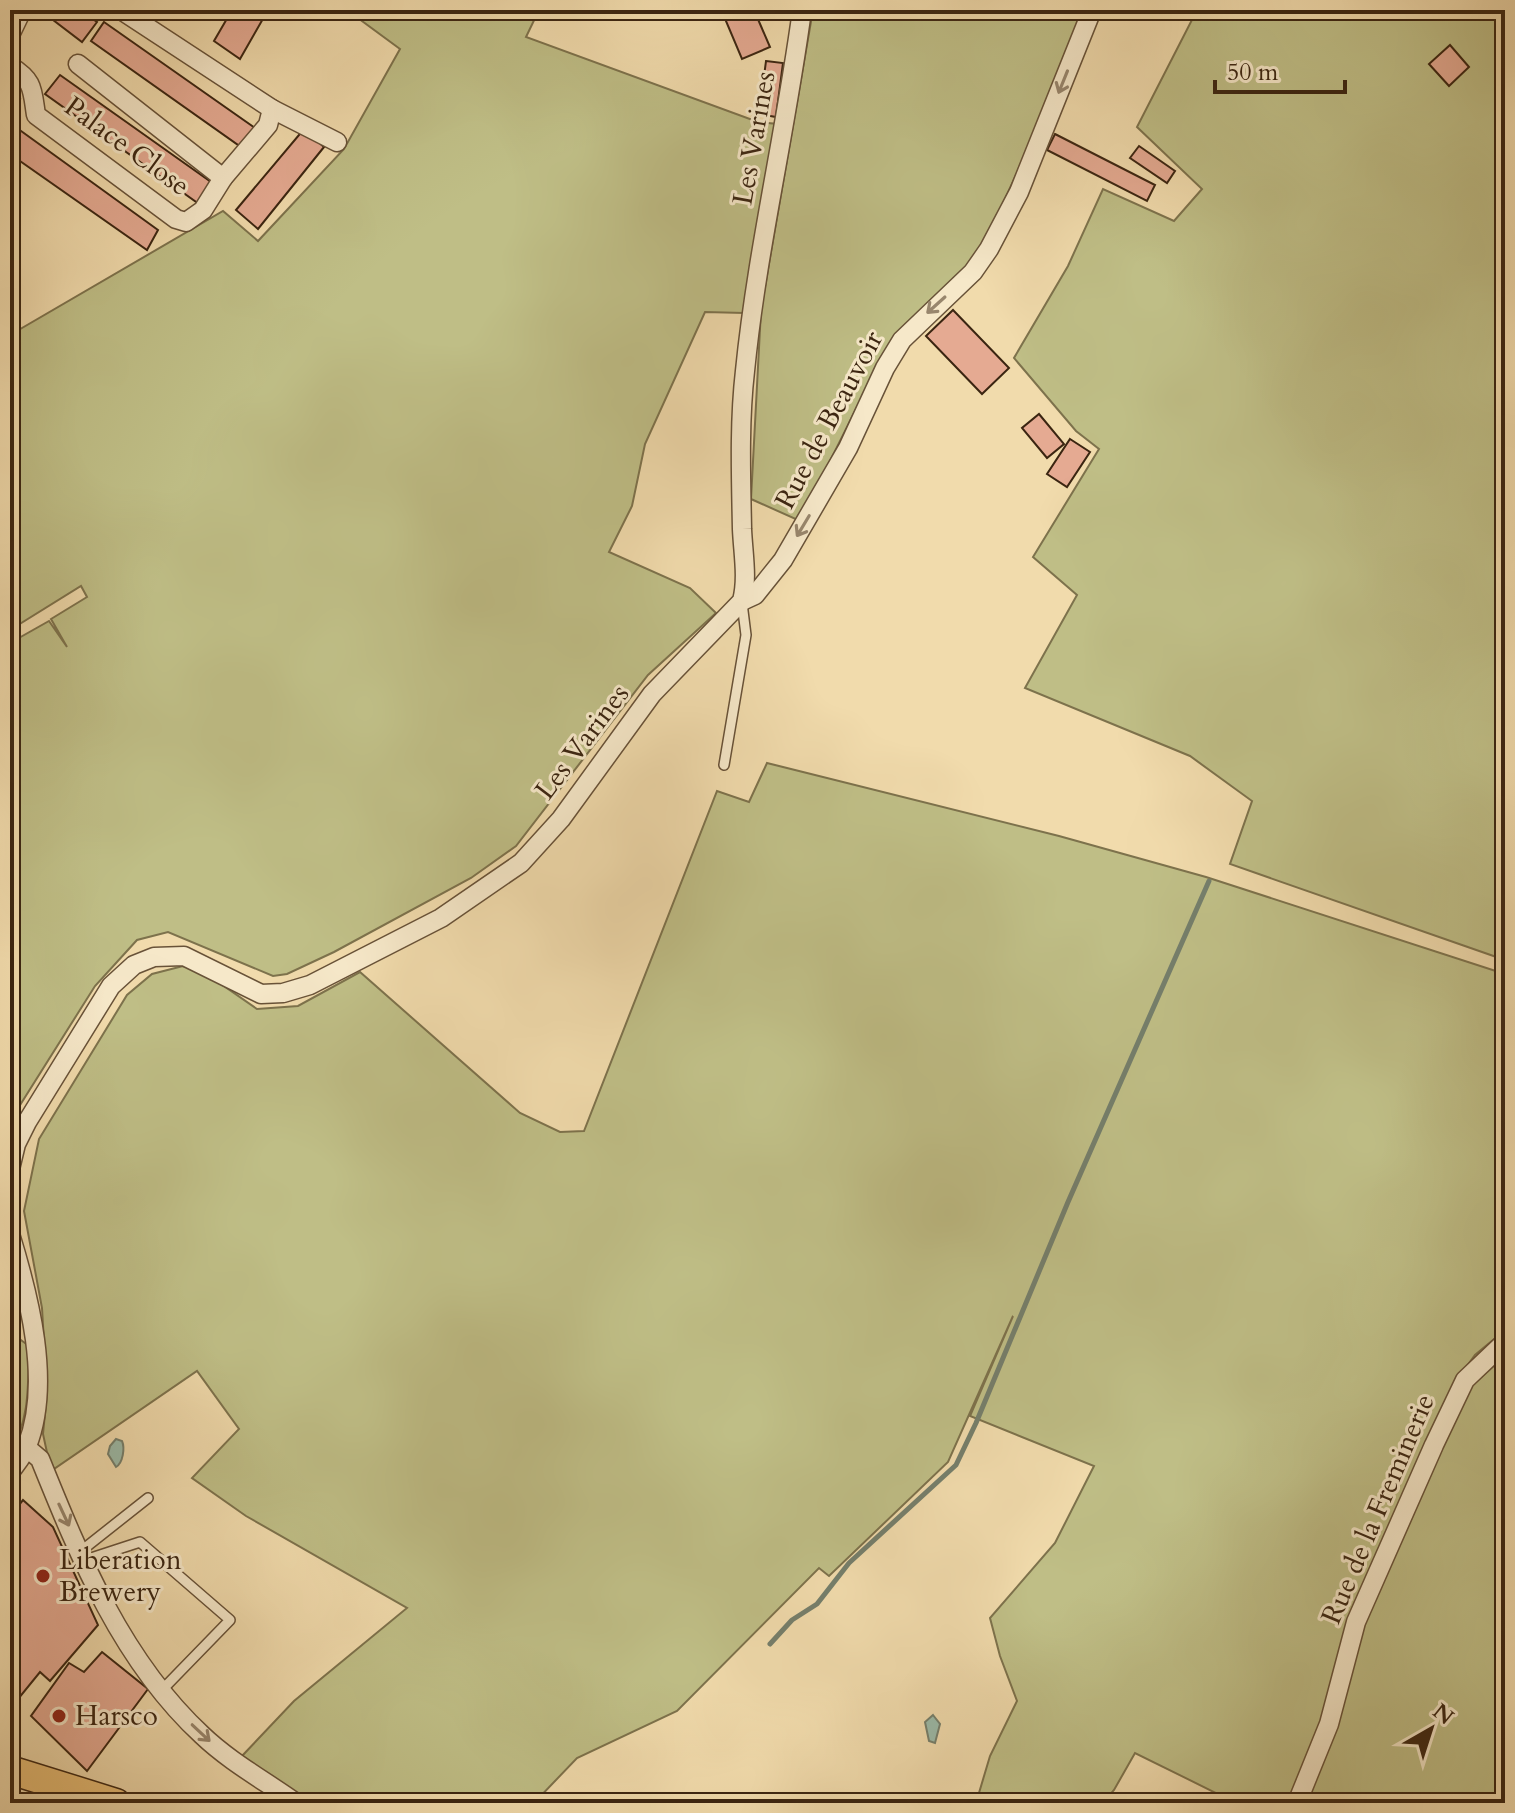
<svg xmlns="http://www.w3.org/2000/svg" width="1515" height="1813" viewBox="0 0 1515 1813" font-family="Cardo,serif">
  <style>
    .green { fill: #bfbe86; stroke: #7d724c; stroke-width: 2 }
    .water { fill: #9bbba9; stroke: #757f6c; stroke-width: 2 }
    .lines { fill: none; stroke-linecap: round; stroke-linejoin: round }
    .stream { stroke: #757f6c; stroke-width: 5 }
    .building { fill: #e5aa92; stroke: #3b2511; stroke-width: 2 }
    .service-casing { stroke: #685238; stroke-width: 12 }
    .minor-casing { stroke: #685238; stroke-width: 21 }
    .primary-casing { stroke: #3b2511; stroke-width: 31 }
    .service { stroke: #f6e8c9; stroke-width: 9 }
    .minor { stroke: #f6e8c9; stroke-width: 18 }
    .primary { stroke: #e8be76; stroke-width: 28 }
    .oneway { stroke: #98866d }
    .poi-dot { fill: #8f2418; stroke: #f6e8c9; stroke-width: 3 }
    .labels { text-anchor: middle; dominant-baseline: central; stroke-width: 6; stroke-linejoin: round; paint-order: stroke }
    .street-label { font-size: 28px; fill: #3b2511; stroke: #f6e8c9 }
    .poi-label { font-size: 28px; fill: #3b2511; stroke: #f6e8c9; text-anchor: start }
  </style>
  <rect width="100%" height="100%" fill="#f1dbac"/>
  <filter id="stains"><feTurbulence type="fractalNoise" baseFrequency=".0025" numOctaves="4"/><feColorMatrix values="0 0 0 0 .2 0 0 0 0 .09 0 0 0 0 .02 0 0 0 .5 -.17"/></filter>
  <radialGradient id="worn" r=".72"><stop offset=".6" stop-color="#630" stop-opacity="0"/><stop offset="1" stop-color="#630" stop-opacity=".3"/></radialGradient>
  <g class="green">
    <polygon points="347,10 539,10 526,37 758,122 778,124 744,313 705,312 645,444 632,506 609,552 690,588 716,613 648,675 516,846 471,878 334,952 287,974 273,976 168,932 137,940 95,986 10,1121 10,643 49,621 67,647 51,619 87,597 81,586 10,630 10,335 223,211 258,241 344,149 400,49"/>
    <polygon points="813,10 1084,10 1017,173 983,246 955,282 880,361 800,521 751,499 761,310"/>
    <polygon points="1197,10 1505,10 1505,960 1230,864 1252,801 1190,756 1025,688 1077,595 1033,557 1099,449 1076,431 1014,358 1068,266 1103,189 1174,221 1202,189 1137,127"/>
    <polygon points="767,763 1059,836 1206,877 1505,974 1505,1330 1475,1355 1459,1377 1293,1803 1230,1803 1220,1795 1135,1753 1114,1790 1103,1803 976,1803 990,1756 1017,1701 1000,1656 990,1618 1055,1543 1094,1466 970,1416 1013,1316 948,1462 829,1576 819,1568 677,1711 577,1758 534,1803 304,1803 242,1756 294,1701 407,1608 246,1516 192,1478 239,1429 197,1371 51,1471 43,1434 47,1393 42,1308 24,1211 39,1139 127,995 152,974 183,966 205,973 257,1009 298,1006 360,972 520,1113 560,1132 584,1131 717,791 749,802"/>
    <path d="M10 1332 29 1346C28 1387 30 1418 10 1454Z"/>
    <polygon points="1505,1356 1505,1803 1303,1803 1361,1631 1403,1530 1470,1387"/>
  </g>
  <g class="water">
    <path d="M116 1439 122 1441C125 1448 123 1463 116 1467L108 1454 110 1446Z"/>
    <polygon points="933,1715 940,1724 935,1743 929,1741 925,1722"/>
  </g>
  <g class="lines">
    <polyline class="stream" points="770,1644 792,1620 817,1604 849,1563 956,1465 976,1423 1068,1202 1209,881"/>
  </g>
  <g class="building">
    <polygon points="40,10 80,10 97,22 82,42"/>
    <polygon points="232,10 268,10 240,59 214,41"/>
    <polygon points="731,10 754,10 770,47 742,59 723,14"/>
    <polygon points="104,22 255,128 241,147 91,41"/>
    <polygon points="1450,45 1469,67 1449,86 1429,64"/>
    <polygon points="766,61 783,63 776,117 759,114"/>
    <polygon points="60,75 211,182 199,204 45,94"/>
    <polygon points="10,93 20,99 10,114"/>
    <polygon points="10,123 158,230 147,250 10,154"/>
    <polygon points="304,129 324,147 258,229 236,210"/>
    <polygon points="1055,134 1155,185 1147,201 1047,150"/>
    <polygon points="1139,146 1175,171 1167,183 1130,158"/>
    <polygon points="953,310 1009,368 982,394 926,336"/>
    <polygon points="1039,414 1064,444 1047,458 1022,428"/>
    <polygon points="1070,439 1090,452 1067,487 1047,474"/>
    <polygon points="23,1500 53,1527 98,1625 50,1681 40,1672 10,1709 10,1516"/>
    <polygon points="102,1652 148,1689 87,1771 31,1716 69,1663 84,1672"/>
  </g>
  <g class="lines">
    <g class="service-casing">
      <g id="service">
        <polyline points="724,765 746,635 742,603"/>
        <polyline points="81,1551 148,1498"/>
        <polyline points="85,1560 140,1542 230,1620 160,1692"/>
      </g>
    </g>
    <g class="minor-casing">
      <g id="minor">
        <polyline points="10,35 22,10"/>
        <polyline points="78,64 223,178 268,125 272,109 121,10"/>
        <path d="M10 66C34 81 32 89 36 115L176 219 186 222 203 210 223 178"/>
        <polyline points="272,109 337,142"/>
        <polyline points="742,601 755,595 783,560 848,448 885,368 902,340 973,272 989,249 1019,192 1092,10"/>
        <path d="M10 1169 16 1144 27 1122 111 986 134 965 154 957 184 956 261 994 283 993 310 985 441 918 521 863 561 819 652 694 742 601C748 578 743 553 742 529 741 477 739 423 745 371 757 250 786 131 802 10"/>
        <path d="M10 1234C29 1296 52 1383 27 1446 24 1455 16 1464 10 1472"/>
        <path d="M27 1448 40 1459C80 1558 122 1661 202 1735 229 1761 265 1781 296 1803"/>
        <polyline points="1297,1803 1329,1724 1356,1622 1434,1445 1465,1380 1505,1342"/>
      </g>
    </g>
    <g class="primary-casing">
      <polyline id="primary" points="10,1770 116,1803"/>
    </g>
    <use href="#service" class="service"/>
    <use href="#minor" class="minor"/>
    <use href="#primary" class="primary"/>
  </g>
  <defs><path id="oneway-shaft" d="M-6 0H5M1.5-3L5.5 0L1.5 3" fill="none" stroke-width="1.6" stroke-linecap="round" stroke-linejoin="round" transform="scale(2)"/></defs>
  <g class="oneway">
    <use href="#oneway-shaft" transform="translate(1063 82) rotate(112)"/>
    <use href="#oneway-shaft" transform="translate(936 305) rotate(138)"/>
    <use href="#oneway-shaft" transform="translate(803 526) rotate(121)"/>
    <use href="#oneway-shaft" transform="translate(64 1515) rotate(65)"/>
    <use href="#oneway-shaft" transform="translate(201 1733) rotate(43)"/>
  </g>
  <g class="poi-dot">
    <circle cx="43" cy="1576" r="8"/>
    <circle cx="59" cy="1716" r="8"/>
  </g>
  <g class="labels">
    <g class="street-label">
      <text transform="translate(754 138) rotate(-80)">Les Varines</text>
      <text transform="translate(127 146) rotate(36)">Palace Close</text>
      <text transform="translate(829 420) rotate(-62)">Rue de Beauvoir</text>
      <text transform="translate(582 742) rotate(-53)">Les Varines</text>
      <text transform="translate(1378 1509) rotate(-67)">Rue de la Freminerie</text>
    </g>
    <g class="poi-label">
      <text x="59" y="1560">Liberation<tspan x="59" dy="32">Brewery</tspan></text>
      <text x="75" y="1716">Harsco</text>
    </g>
  </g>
  <rect width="1515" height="1813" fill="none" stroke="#f1dbac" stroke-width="40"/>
  <rect x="12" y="12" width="1491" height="1789" fill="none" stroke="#3b2511" stroke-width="4"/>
  <rect x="20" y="20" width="1475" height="1773" fill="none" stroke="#3b2511" stroke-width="2"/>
  <g transform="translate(1431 1729) rotate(39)" stroke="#f6e8c9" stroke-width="6" paint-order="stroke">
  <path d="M0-6L14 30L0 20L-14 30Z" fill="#3b2511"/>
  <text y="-12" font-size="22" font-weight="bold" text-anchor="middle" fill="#3b2511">N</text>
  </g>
  <path d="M1215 80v12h130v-12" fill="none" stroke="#3b2511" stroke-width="4"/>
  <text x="1227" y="80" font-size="24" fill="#3b2511" stroke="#f6e8c9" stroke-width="6" paint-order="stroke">50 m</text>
  <rect width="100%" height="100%" filter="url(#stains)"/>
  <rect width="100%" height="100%" fill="url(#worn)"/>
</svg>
